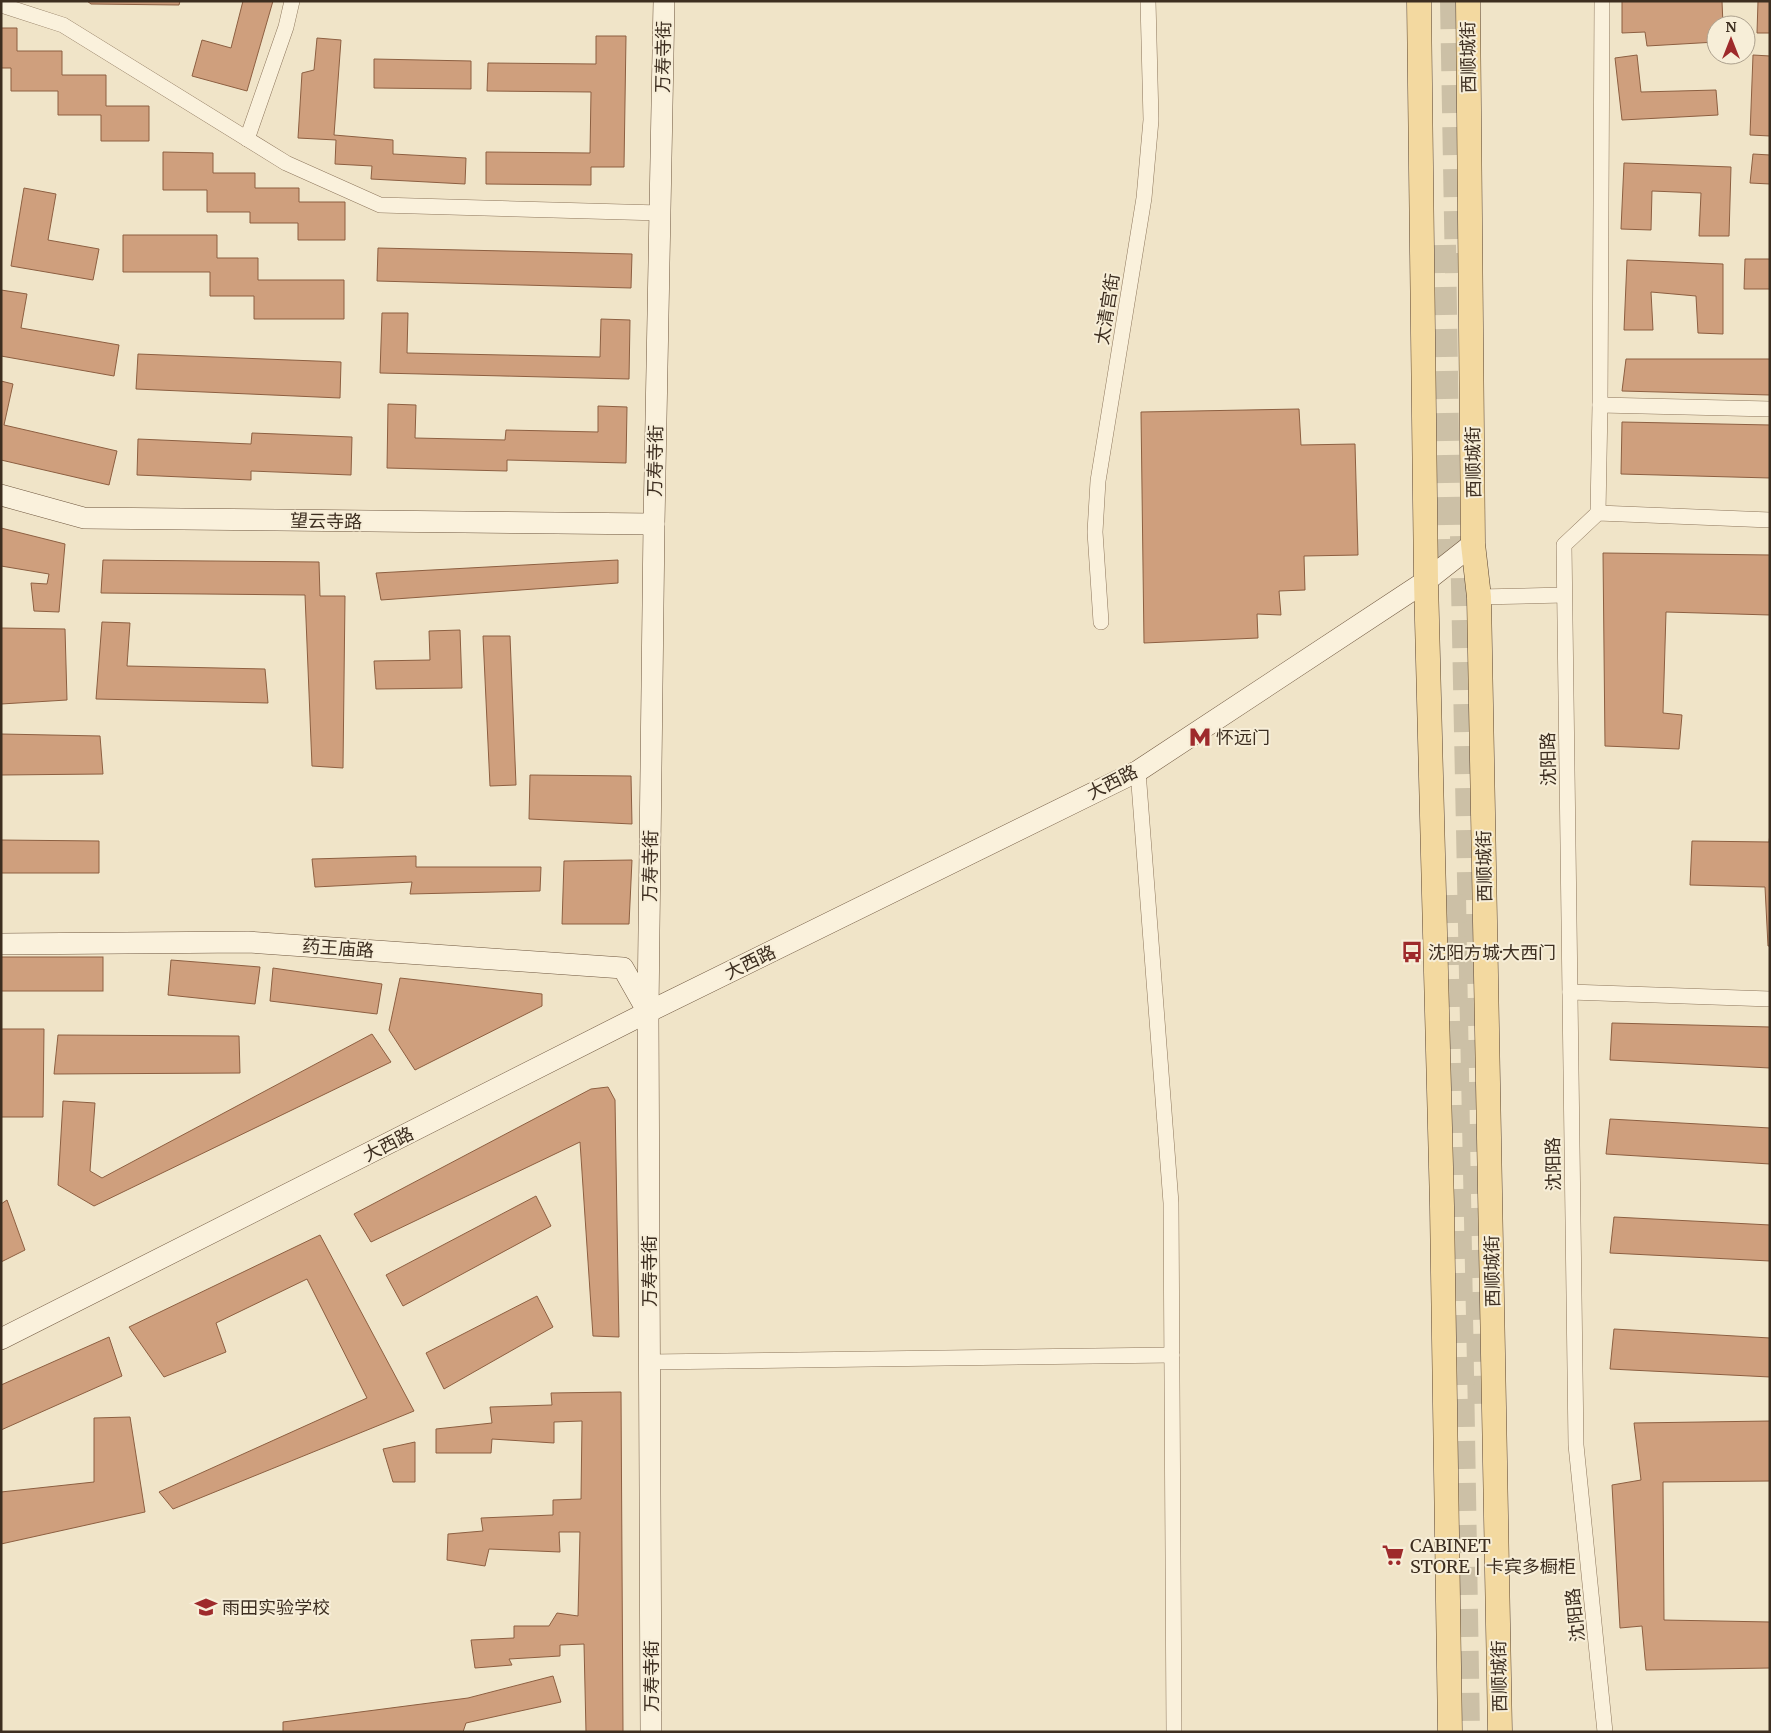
<svg xmlns="http://www.w3.org/2000/svg" width="1771" height="1733" viewBox="0 0 1771 1733" font-family="Merriweather,'Noto Sans SC',serif">
  <style>
    .building { fill: #cf9f7d; stroke: #8d5f41 }
    .lines { fill: none; stroke-linecap: round; stroke-linejoin: round }
    .highway-tunnel { stroke: #ccc0a6; stroke-width: 28; stroke-dasharray: 28 14; stroke-linecap: butt }
    .street-casing { stroke: #8d765c; stroke-width: 16 }
    .secondary-casing { stroke: #6f573f; stroke-width: 22 }
    .primary-casing { stroke: #5b4430; stroke-width: 25 }
    .street { stroke: #faf1dc; stroke-width: 15 }
    .secondary { stroke: #faf1dc; stroke-width: 21 }
    .primary { stroke: #f3d9a0; stroke-width: 24 }
    .labels { text-anchor: middle; dominant-baseline: central; stroke-width: 4; stroke-linejoin: round; paint-order: stroke }
    .street-label { font-size: 18px; fill: #3d2e20; stroke: #f7eed8 }
    .poi-label { font-size: 18px; fill: #3d2e20; stroke: #f7eed8; text-anchor: start }
  </style>
  <rect width="100%" height="100%" fill="#f0e4c8"/>
  <g class="building">
    <polygon points="87,1 180,1 179,5 91,4"/>
    <polygon points="243,1 273,1 247,91 192,76 202,40 231,48"/>
    <polygon points="1622,1 1722,1 1723,25 1716,25 1716,42 1647,46 1645,32 1622,33"/>
    <polygon points="1758,1 1770,1 1770,33 1757,33"/>
    <polygon points="1,28 17,28 17,51 62,51 62,75 106,75 106,106 149,106 149,141 101,141 101,115 58,115 58,91 11,91 11,68 1,68"/>
    <polygon points="596,36 626,36 624,167 591,167 591,185 486,184 486,152 590,153 591,92 487,91 488,63 596,64"/>
    <polygon points="317,38 341,40 334,135 393,140 393,154 466,158 465,184 371,179 372,166 335,164 336,140 298,138 302,73 314,70"/>
    <polygon points="1637,55 1641,92 1716,90 1718,115 1622,120 1615,58"/>
    <polygon points="1753,55 1770,56 1770,136 1750,135"/>
    <polygon points="374,59 471,61 471,89 374,88"/>
    <polygon points="163,152 213,153 213,173 255,173 255,188 299,188 299,202 345,202 345,240 298,240 298,223 250,223 250,212 207,212 207,190 163,190"/>
    <polygon points="1753,154 1770,155 1770,184 1750,183"/>
    <polygon points="1624,163 1731,167 1729,236 1699,236 1701,193 1652,191 1651,230 1621,229"/>
    <polygon points="24,188 56,194 48,240 99,249 93,280 11,266"/>
    <polygon points="123,235 217,235 217,258 258,258 258,280 344,280 344,319 254,319 254,296 210,296 210,272 123,272"/>
    <polygon points="378,248 632,254 631,288 377,281"/>
    <polygon points="1745,259 1770,259 1770,289 1744,289"/>
    <polygon points="1627,260 1723,264 1723,334 1698,333 1696,296 1651,292 1653,330 1624,330"/>
    <polygon points="1,290 27,294 21,328 119,345 114,376 1,356"/>
    <polygon points="382,313 408,313 407,353 600,357 601,319 630,320 629,379 380,373"/>
    <polygon points="138,354 341,362 340,398 136,389"/>
    <polygon points="1626,359 1770,359 1770,395 1622,391"/>
    <polygon points="1,381 13,384 4,425 117,451 109,485 1,460"/>
    <polygon points="388,404 416,405 415,438 505,440 506,430 598,432 598,406 627,407 626,463 507,460 507,471 387,468"/>
    <polygon points="1299,409 1301,445 1355,444 1358,555 1304,556 1305,590 1279,591 1281,615 1257,614 1258,638 1144,643 1141,412"/>
    <polygon points="1622,422 1770,425 1770,478 1621,474"/>
    <polygon points="252,433 352,437 351,475 251,471 251,480 137,475 138,439 251,444"/>
    <polygon points="1,528 65,544 59,612 34,611 31,583 47,584 49,574 1,566"/>
    <polygon points="1603,553 1770,555 1770,615 1666,612 1663,713 1682,715 1679,749 1605,746"/>
    <polygon points="103,560 319,562 320,596 345,596 343,768 312,766 305,595 101,593"/>
    <polygon points="618,560 618,583 381,600 376,573"/>
    <polygon points="102,622 130,623 127,666 265,669 268,703 96,699"/>
    <polygon points="1,628 65,629 67,700 1,704"/>
    <polygon points="460,630 462,688 376,689 374,661 430,660 429,631"/>
    <polygon points="483,636 510,636 516,785 490,786"/>
    <polygon points="1,734 100,736 103,774 1,775"/>
    <polygon points="530,775 631,776 632,824 529,819"/>
    <polygon points="1770,833 1770,946 1768,946 1765,887 1690,885 1692,841 1769,842"/>
    <polygon points="1,840 99,841 99,873 1,873"/>
    <polygon points="416,856 416,867 541,867 540,891 410,894 412,882 315,887 312,859"/>
    <polygon points="632,860 629,924 562,924 564,861"/>
    <rect x="1" y="957" width="102" height="34"/>
    <polygon points="171,960 260,967 255,1004 168,995"/>
    <polygon points="273,968 382,984 377,1014 270,1001"/>
    <polygon points="400,978 542,994 542,1006 415,1070 389,1030"/>
    <polygon points="1612,1023 1770,1027 1770,1068 1610,1060"/>
    <polygon points="1,1029 44,1029 43,1117 1,1117"/>
    <polygon points="372,1034 391,1062 94,1206 58,1185 63,1101 95,1103 90,1171 102,1178"/>
    <polygon points="58,1035 239,1036 240,1073 54,1074"/>
    <polygon points="608,1087 615,1100 619,1337 593,1336 580,1142 371,1242 354,1214 591,1089"/>
    <polygon points="1610,1119 1770,1128 1770,1164 1606,1154"/>
    <polygon points="536,1196 551,1226 403,1306 386,1275"/>
    <polygon points="7,1200 25,1250 1,1262 1,1204"/>
    <polygon points="1614,1217 1770,1225 1770,1261 1610,1253"/>
    <polygon points="320,1235 414,1411 173,1509 159,1492 367,1398 307,1279 216,1323 226,1352 164,1377 129,1327"/>
    <polygon points="537,1296 553,1327 444,1389 426,1353"/>
    <polygon points="1614,1329 1770,1338 1770,1377 1610,1369"/>
    <polygon points="109,1337 122,1376 1,1430 1,1385"/>
    <polygon points="621,1392 623,1732 586,1732 584,1644 560,1645 560,1656 509,1659 512,1665 475,1668 471,1640 514,1638 514,1626 549,1626 557,1613 578,1616 580,1532 559,1532 560,1552 489,1549 485,1566 447,1560 448,1534 483,1531 481,1518 553,1515 553,1500 581,1499 582,1421 554,1422 554,1443 492,1439 491,1453 436,1453 436,1429 492,1423 490,1407 552,1405 551,1393"/>
    <polygon points="130,1417 145,1512 1,1544 1,1492 94,1482 94,1418"/>
    <polygon points="1770,1421 1770,1481 1663,1482 1664,1620 1770,1622 1770,1668 1646,1670 1642,1626 1620,1628 1612,1485 1641,1480 1634,1423"/>
    <polygon points="415,1442 415,1482 393,1482 383,1449"/>
    <polygon points="553,1676 561,1702 466,1723 463,1732 283,1732 283,1722 468,1698"/>
  </g>
  <g class="lines">
    <g class="highway-tunnel">
      <polyline points="1454,1 1459,273"/>
      <polyline points="1442,245 1447,565"/>
      <polyline points="1464,536 1482,1415"/>
      <polyline points="1452,895 1466,1732"/>
    </g>
    <g class="street-casing">
      <g id="street">
        <polyline points="1,5 63,25 286,163 380,205 660,213"/>
        <polyline points="247,139 286,27 292,1"/>
        <polyline points="1600,405 1770,409"/>
        <polyline points="1598,513 1600,405 1602,1"/>
        <polyline points="1479,597 1564,595"/>
        <polyline points="1101,622 1095,532 1098,481 1144,198 1151,120 1148,1"/>
        <polyline points="1138,771 1171,1203 1174,1732"/>
        <polyline points="1570,992 1770,999"/>
        <polyline points="650,1362 1172,1355"/>
        <polyline points="1605,1732 1576,1445 1564,545 1598,513 1770,520"/>
      </g>
    </g>
    <g class="secondary-casing">
      <g id="secondary">
        <polyline points="1,495 84,518 654,524"/>
        <polyline points="1,944 248,942 623,968 648,1012"/>
        <polyline points="1,1339 648,1012 1138,771 1426,581 1473,544"/>
        <polyline points="651,1732 648,1012 654,524 664,1"/>
      </g>
    </g>
    <g class="primary-casing">
      <g id="primary">
        <polyline points="1419,1 1426,581 1442,1206 1450,1732"/>
        <polyline points="1468,1 1473,544 1479,597 1500,1732"/>
      </g>
    </g>
    <use href="#street" class="street"/>
    <use href="#secondary" class="secondary"/>
    <use href="#primary" class="primary"/>
  </g>
  <defs>
    <g id="metro-bare" transform="scale(1.725)"><path d="M-5.5 5V-5H-3L0 0L3-5H5.5V5H3V-.5L0 4L-3-.5V5Z" fill="#9e2a2b" stroke="#f7eed8" stroke-width="2.5" paint-order="stroke"/></g>
    <g id="bus-bare" transform="scale(1.725)"><path d="M-5-6H5V4H4V6H2V4H-2V6H-4V4H-5ZM-3.5-4V0h7V-4ZM-3.5 1.2v1.5H-2V1.2ZM2 1.2v1.5H3.5V1.2Z" fill="#9e2a2b" stroke="#f7eed8" stroke-width="2.5" paint-order="stroke"/></g>
    <g id="supermarket-bare" transform="scale(1.725)"><path d="M-6-5.5h2.5l.6 2H6L4.5 2H-2.5L-4.4-4H-6ZM-1.5 3.2a1.3 1.3 0 1 0 .1 0ZM3 3.2a1.3 1.3 0 1 0 .1 0Z" fill="#9e2a2b" stroke="#f7eed8" stroke-width="2.5" paint-order="stroke"/></g>
    <g id="school-bare" transform="scale(1.725)"><path d="M0-5L7-2L0 1L-7-2ZM-4 1L0 2.5L4 1V4Q0 6-4 4Z" fill="#9e2a2b" stroke="#f7eed8" stroke-width="2.5" paint-order="stroke"/></g>
  </defs>
  <g fill-rule="evenodd">
    <use href="#metro-bare" x="1200" y="737"/>
    <use href="#bus-bare" x="1412" y="952"/>
    <use href="#supermarket-bare" x="1393" y="1555"/>
    <use href="#school-bare" x="206" y="1607"/>
  </g>
  <g class="labels">
    <g class="street-label">
      <text transform="translate(663 57) rotate(-89)">万寿寺街</text>
      <text transform="translate(1468 57) rotate(-91)">西顺城街</text>
      <text transform="translate(1107 309) rotate(-81)">太清宫街</text>
      <text transform="translate(655 461) rotate(-89)">万寿寺街</text>
      <text transform="translate(1473 462) rotate(-91)">西顺城街</text>
      <text transform="translate(326 521) rotate(1)">望云寺路</text>
      <text transform="translate(1548 759) rotate(-91)">沈阳路</text>
      <text transform="translate(1112 782) rotate(-27)">大西路</text>
      <text transform="translate(650 866) rotate(-89)">万寿寺街</text>
      <text transform="translate(1484 866) rotate(-91)">西顺城街</text>
      <text transform="translate(338 948) rotate(4)">药王庙路</text>
      <text transform="translate(750 962) rotate(-26)">大西路</text>
      <text transform="translate(388 1144) rotate(-27)">大西路</text>
      <text transform="translate(1553 1164) rotate(-91)">沈阳路</text>
      <text transform="translate(649 1271) rotate(-90)">万寿寺街</text>
      <text transform="translate(1492 1271) rotate(-91)">西顺城街</text>
      <text transform="translate(1575 1615) rotate(-96)">沈阳路</text>
      <text transform="translate(651 1676) rotate(-90)">万寿寺街</text>
      <text transform="translate(1499 1676) rotate(-91)">西顺城街</text>
    </g>
    <g class="poi-label">
      <text x="1216" y="737">怀远门</text>
      <text x="1428" y="952">沈阳方城·大西门</text>
      <text x="1410" y="1545">CABINET<tspan x="1410" dy="21">STORE | 卡宾多橱柜</tspan></text>
      <text x="222" y="1607">雨田实验学校</text>
    </g>
  </g>
  <rect width="1771" height="1733" fill="none" stroke="#3d2e20" stroke-width="5"/>
  <g transform="translate(1731 40)"><circle r="24" fill="#f7eed8" stroke="#ada18e"/>
  <path d="M0-4L9 19L0 12L-9 19Z" fill="#9e2a2b"/>
  <text y="-8" font-size="14" font-weight="bold" text-anchor="middle" fill="#3d2e20">N</text>
  </g>
</svg>
